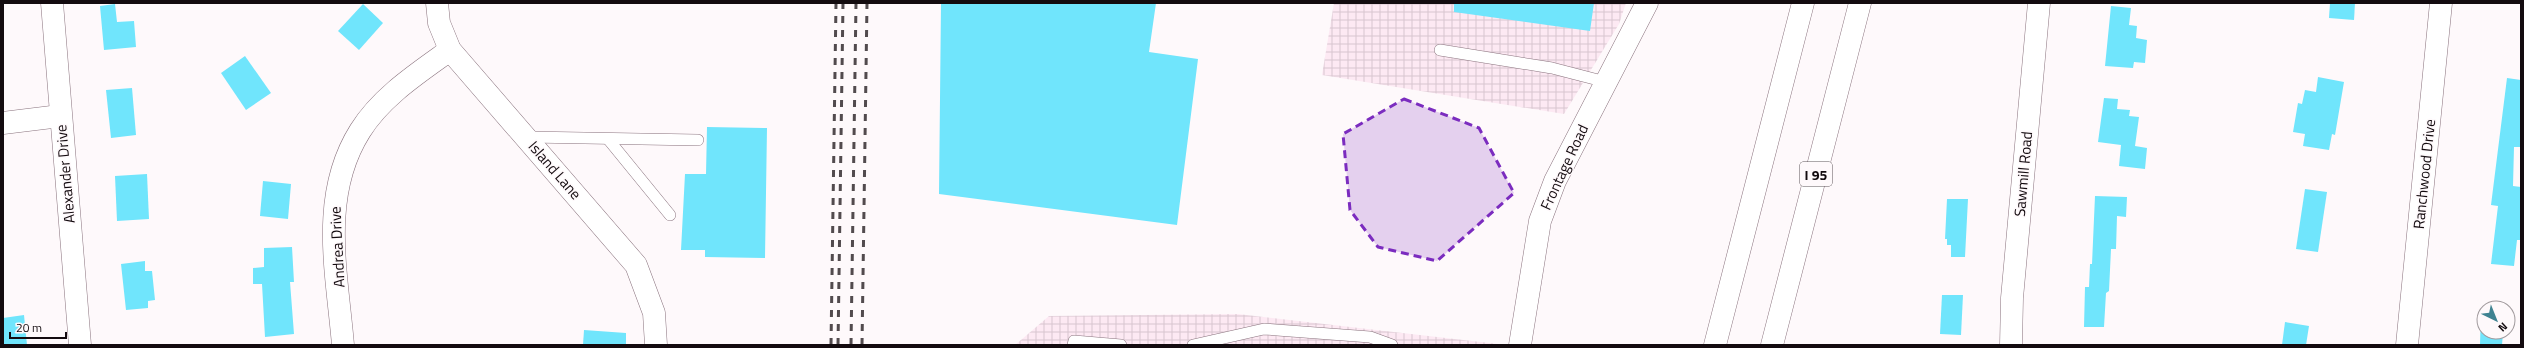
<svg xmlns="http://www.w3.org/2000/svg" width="2524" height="348" viewBox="0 0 2524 348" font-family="'Titillium Web',sans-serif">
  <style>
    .industrial { fill: url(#industrial-grid) }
    .building { fill: #70e5fc }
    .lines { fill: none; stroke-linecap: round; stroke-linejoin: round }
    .service-casing { stroke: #8a737e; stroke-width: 12 }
    .minor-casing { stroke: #8a737e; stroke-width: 23 }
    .tertiary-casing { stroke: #8a737e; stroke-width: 23 }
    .motorway-casing { stroke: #8a737e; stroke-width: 23 }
    .service { stroke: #fff; stroke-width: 11 }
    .minor { stroke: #fff; stroke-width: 22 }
    .tertiary { stroke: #fff; stroke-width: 22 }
    .motorway { stroke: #fff; stroke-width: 22 }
    .rail { stroke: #524b4e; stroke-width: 3; stroke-dasharray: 7 7; stroke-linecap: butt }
    .marked { fill: #7b2cbf; fill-opacity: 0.2; stroke: #7b2cbf; stroke-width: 3; stroke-dasharray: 8 5; stroke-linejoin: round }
    .labels { text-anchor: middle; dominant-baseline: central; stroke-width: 3; stroke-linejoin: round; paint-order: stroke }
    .shield { fill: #fef9fb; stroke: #5a5256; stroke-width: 1 }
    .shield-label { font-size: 14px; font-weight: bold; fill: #130b0f }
    .street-label { font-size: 15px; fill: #130b0f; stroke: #fef9fb }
  </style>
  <defs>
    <pattern id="industrial-grid" width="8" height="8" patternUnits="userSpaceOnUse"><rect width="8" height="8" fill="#fde9f3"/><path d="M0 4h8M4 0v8" fill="none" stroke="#d8c6cf"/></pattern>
  </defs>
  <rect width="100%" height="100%" fill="#fef9fb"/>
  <g class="industrial">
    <polygon points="1334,3 1626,3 1619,24 1564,114 1322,75"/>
    <polygon points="1238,314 1498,344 1015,345 1049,316"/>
  </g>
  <g class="building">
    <polygon points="941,3 1156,3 1149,52 1198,59 1177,225 939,194"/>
    <polygon points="1454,3 1594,3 1590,31 1454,12"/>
    <polygon points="2330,3 2355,3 2354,20 2329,18"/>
    <polygon points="115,4 117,22 134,21 136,47 104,50 100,6"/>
    <polygon points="363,4 383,23 359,50 338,31"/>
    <polygon points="2111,6 2131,8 2129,25 2137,26 2136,38 2147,40 2145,63 2134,62 2133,68 2105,66"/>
    <polygon points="245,56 271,93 246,110 221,73"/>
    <polygon points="2318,77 2344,82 2335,135 2332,134 2329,150 2303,146 2305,134 2293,132 2298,103 2302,104 2305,90 2316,92"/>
    <polygon points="2507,78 2521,80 2521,147 2514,147 2513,186 2521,187 2521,240 2517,240 2514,266 2491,264 2498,206 2491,205"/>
    <polygon points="132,88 136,135 111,138 106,90"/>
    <polygon points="2104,98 2118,99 2117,109 2130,110 2129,116 2139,117 2135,146 2147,148 2145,169 2119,166 2121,145 2098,142"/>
    <polygon points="707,127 767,128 765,258 705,257 705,250 681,250 685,174 706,174"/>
    <polygon points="147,174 149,219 117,221 115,176"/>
    <polygon points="263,181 291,184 288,219 260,216"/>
    <polygon points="2305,189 2327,192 2318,252 2296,249"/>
    <polygon points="2095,196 2127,197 2126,217 2117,216 2116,249 2111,249 2109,291 2106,293 2104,327 2084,327 2085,287 2089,287 2090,264 2092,264"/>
    <polygon points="1947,199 1968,199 1965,257 1951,257 1951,245 1947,245 1947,239 1945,239"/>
    <polygon points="292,247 294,282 290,282 294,334 265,337 262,284 253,284 253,268 264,267 264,248"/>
    <polygon points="145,261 145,271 152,271 155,300 148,301 148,308 126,310 121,264"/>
    <polygon points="1942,295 1963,295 1961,335 1940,334"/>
    <polygon points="2481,308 2484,308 2484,332 2503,332 2502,345 2480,345"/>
    <polygon points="24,315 27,345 3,345 3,318"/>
    <polygon points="2285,322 2309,326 2306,345 2282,345"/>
    <polygon points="584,330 626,333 626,345 583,345"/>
  </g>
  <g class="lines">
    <g class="service-casing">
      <g id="service">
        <polyline points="1440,50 1552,68 1606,82"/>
        <polyline points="528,137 698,140"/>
        <polyline points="608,139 670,215"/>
        <polyline points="1073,345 1074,341 1121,345"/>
        <polyline points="1193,345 1264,329 1370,337 1392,345"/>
      </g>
    </g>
    <g class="minor-casing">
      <g id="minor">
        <polyline points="52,3 80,345"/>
        <polyline points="3,123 60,116"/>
        <path d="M343 345C337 273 319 196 360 131 381 97 418 73 450 50"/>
        <polyline points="2011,345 2012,298 2039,3"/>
        <polyline points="2407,345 2441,3"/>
      </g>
    </g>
    <g class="tertiary-casing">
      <g id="tertiary">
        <polyline points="437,3 439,23 450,50 636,265 654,313 656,345"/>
        <polyline points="1520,345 1540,221 1555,181 1647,3"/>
      </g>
    </g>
    <g class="motorway-casing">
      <g id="motorway">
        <polyline points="1715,345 1803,3"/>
        <polyline points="1772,345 1860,3"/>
      </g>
    </g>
    <use href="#service" class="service"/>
    <use href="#minor" class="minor"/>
    <use href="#tertiary" class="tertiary"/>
    <use href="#motorway" class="motorway"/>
    <g class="rail">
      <polyline points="831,345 836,3"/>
      <polyline points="838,345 843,3"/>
      <polyline points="851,345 856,3"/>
      <polyline points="862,345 867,3"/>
    </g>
  </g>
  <path class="marked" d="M1404 99 1479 128 1514 193 1437 261 1378 247 1350 210 1343 134Z"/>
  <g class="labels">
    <rect class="shield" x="1800" y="162" width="32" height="24" rx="3"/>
    <g class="shield-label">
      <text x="1816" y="174">I 95</text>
    </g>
    <g class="street-label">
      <text transform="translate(1564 167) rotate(-65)">Frontage Road</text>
      <text transform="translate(555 170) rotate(49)">Island Lane</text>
      <text transform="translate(65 174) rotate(-95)">Alexander Drive</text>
      <text transform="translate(2023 174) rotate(-85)">Sawmill Road</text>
      <text transform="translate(2424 174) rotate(-84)">Ranchwood Drive</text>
      <text transform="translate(337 247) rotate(-93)">Andrea Drive</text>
    </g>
  </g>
  <rect width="2524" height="348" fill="none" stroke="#130b0f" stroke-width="8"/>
  <g transform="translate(2496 320) rotate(137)"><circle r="19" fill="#fef9fb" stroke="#a09a9d"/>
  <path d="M0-3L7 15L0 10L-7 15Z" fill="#3f8391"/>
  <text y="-6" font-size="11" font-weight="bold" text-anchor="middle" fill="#130b0f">N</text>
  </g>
  <path d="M10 332v6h56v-6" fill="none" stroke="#130b0f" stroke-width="2"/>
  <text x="16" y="332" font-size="12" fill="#130b0f" stroke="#fef9fb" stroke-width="3" paint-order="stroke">20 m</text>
</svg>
